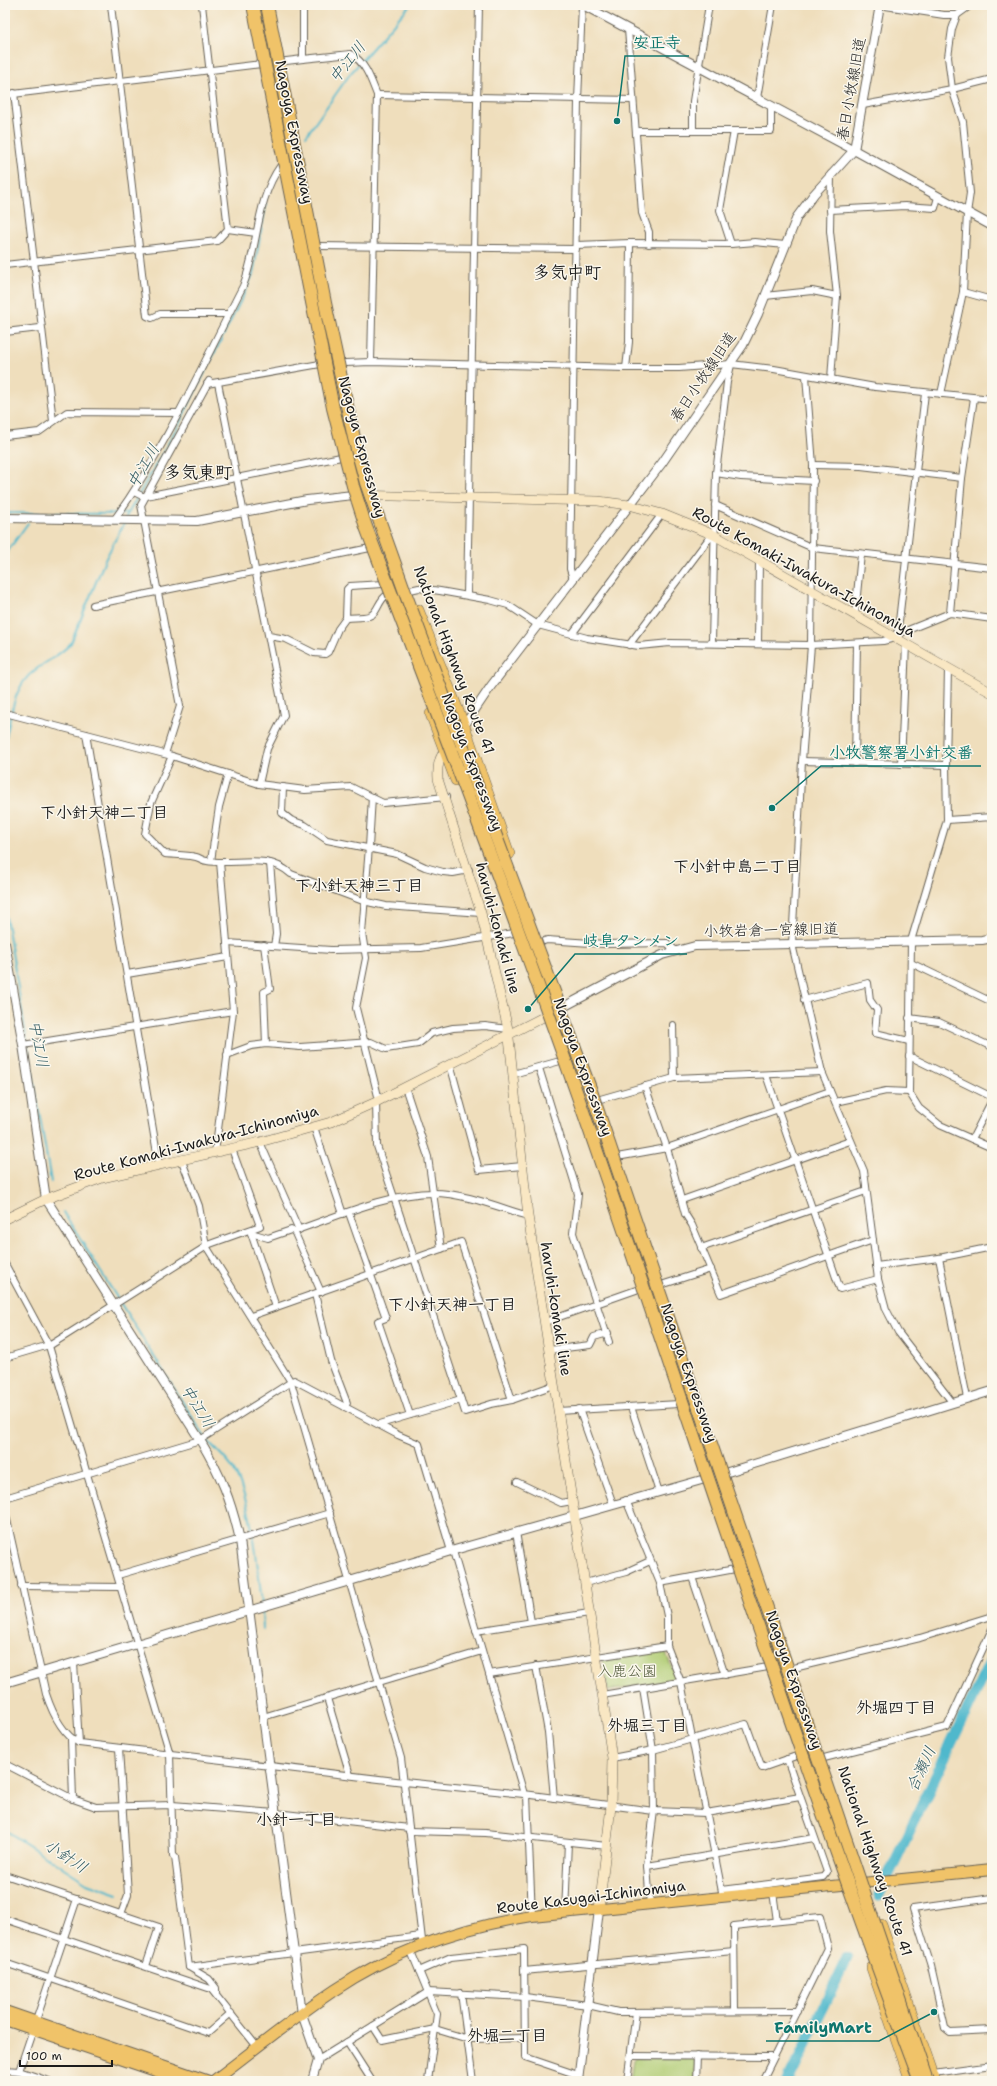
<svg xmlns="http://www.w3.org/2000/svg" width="997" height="2086" viewBox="0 0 997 2086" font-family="'Shantell Sans','Klee One',sans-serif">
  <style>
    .green { fill: #b0cc73; stroke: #667448 }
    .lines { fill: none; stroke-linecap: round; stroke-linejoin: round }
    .stream { stroke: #4fb8cc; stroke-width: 2 }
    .river { stroke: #4fb8cc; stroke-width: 11 }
    .minor-casing { stroke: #666054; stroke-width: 8 }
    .tertiary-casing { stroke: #666054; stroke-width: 10 }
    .secondary-casing { stroke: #666054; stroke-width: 10 }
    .primary-casing { stroke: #666054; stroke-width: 12 }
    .trunk-casing { stroke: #666054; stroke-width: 12 }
    .motorway-casing { stroke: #666054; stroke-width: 14 }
    .minor { stroke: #fff; stroke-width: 6 }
    .tertiary { stroke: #fff; stroke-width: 8 }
    .secondary { stroke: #f9e7c3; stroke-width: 9 }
    .primary { stroke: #f0c369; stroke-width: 10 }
    .trunk { stroke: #f0c369; stroke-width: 11 }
    .motorway { stroke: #f0c369; stroke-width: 12 }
    .motorway-bridge-casing { stroke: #666054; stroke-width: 14; stroke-linecap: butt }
    .motorway-bridge { stroke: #f0c369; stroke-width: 12 }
    .labels { text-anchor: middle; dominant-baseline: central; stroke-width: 3; stroke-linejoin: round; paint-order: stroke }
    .street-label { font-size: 15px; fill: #1c1c1c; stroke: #fbf7ec }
    .park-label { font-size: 15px; fill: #505a3a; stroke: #fbf7ec }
    .water-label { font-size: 16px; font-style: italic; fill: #305a62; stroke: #fbf7ec }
    .neighbourhood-label { font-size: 16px; font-weight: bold; fill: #1c1c1c; stroke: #fbf7ec }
    .quarter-label { font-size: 17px; font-weight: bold; fill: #1c1c1c; stroke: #fbf7ec }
    .leader { fill: none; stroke: #0f766e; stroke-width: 1.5 }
    .callout-dot { fill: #0f766e; stroke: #fbf7ec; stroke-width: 1.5 }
    .callout-label { font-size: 16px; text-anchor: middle; font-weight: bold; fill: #0f766e; stroke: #fbf7ec; stroke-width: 3; stroke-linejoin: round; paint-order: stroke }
  </style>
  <rect width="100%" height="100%" fill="#fbf7ec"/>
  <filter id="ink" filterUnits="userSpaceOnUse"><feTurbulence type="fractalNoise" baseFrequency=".025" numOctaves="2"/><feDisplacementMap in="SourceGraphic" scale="8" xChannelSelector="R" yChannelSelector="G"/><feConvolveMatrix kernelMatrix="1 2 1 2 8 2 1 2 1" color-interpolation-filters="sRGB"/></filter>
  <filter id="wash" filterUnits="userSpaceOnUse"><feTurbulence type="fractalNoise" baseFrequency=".012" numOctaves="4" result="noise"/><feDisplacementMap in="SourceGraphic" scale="16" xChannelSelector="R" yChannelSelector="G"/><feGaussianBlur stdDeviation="0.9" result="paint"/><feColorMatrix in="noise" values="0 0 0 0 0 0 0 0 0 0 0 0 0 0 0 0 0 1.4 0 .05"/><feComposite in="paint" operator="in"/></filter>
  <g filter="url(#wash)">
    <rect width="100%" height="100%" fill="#efdebc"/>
    <g class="green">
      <polygon points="663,1649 665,1651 676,1678 675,1680 608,1691 603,1659"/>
      <polygon points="635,2058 693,2058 695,2060 695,2081 630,2081 633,2061"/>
    </g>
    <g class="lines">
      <g class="stream">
        <polyline points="306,136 350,74 410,5"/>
        <polyline points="5,513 115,514"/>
        <polyline points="120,514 129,512"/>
        <polyline points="126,517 178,426 246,290 253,274 266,204"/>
        <polyline points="5,555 28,523"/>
        <path d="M5 741C11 718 13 686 34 671 46 661 61 655 71 643L105 560 124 523"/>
        <polyline points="5,911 51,1182"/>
        <path d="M63 1212 206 1439C215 1449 226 1458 233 1469 252 1501 258 1567 262 1604"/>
        <polyline points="262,1609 263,1629"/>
        <polyline points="5,1830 87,1883 118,1894"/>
      </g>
      <g class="river">
        <polyline points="879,1895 992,1658"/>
        <polyline points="788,2081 847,1958"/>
      </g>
    </g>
  </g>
  <g filter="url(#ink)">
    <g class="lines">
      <g class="minor-casing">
        <g id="minor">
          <polyline points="111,5 147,316 152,318 160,314 228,314"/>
          <polyline points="303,5 303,59"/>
          <polyline points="709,5 693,101 693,131 734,131 720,210 731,244"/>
          <polyline points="879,5 944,15 957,15"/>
          <polyline points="628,29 642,213 649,232 649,244"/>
          <polyline points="14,93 53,421"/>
          <path d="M5 95 303 59 351 54C366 63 371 80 377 95L371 362"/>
          <polyline points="377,95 633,100"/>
          <polyline points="757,98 773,5"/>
          <polyline points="863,105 952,89 992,79"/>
          <polyline points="636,131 693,131"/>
          <polyline points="734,131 771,131 771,105"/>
          <polyline points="830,210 905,206 935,208 938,197"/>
          <polyline points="228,229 256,233"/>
          <polyline points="576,245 630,243 731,244 755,242 785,245"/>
          <polyline points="317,246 576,249"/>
          <polyline points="5,265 217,241 228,229 202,5"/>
          <polyline points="963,292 992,300"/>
          <polyline points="765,296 812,291 837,296"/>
          <polyline points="5,332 40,328"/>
          <polyline points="626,368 629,342 630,243"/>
          <polyline points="806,376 813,465 811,645 802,761 792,944 822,1072 864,1171 878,1279 886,1309 898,1332 952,1402"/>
          <polyline points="831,379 837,296 830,231 831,174"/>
          <polyline points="218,383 284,715 267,749 259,784"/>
          <polyline points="207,384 320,364 371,362 626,368 679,368 731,364 774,369 875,387 992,399"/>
          <polyline points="941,394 963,292 967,213 970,193 963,122 952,89 948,57 952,29 957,15 971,5"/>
          <polyline points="5,436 39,432 67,412 179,413"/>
          <polyline points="813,465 861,466 962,478"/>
          <polyline points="716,473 741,477 814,481"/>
          <polyline points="134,492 142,496 146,496 341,457"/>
          <polyline points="715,505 813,548 992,568"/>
          <path d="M114 520C166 448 202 365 243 286 259 246 255 201 281 165"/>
          <polyline points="573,579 570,569 578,100 582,5"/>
          <polyline points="410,590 419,588 440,591 490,600 508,605 538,625 587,638 639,646 670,643 811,645 883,641 895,638 903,632 950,613 992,619"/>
          <polyline points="467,595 479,5"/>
          <polyline points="93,605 370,548"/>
          <polyline points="950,613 962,478 974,398"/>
          <polyline points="855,615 861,554"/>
          <path d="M346 618C354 617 362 618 369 616 378 614 378 600 387 595"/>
          <polyline points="572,634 662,514"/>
          <polyline points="269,636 286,639 314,653 325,654 328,652 338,629 346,618 347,589 350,586 383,584"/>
          <polyline points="895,638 898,630 925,393"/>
          <polyline points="712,642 716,473 727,382 731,365"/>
          <polyline points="758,643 759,561"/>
          <polyline points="629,645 707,541 714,535"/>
          <polyline points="948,668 946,765 947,820 911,941 909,1092 919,1108 940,1125 992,1148"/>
          <polyline points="5,713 172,756 259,784 305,790 351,787 383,803 446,797"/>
          <polyline points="86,734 159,1165"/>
          <polyline points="165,754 180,706 141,505 209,381"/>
          <path d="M172 756 151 803 145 834 165 854C175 855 186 855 196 857 200 858 203 861 207 861 235 866 267 852 291 874L363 901 386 906 481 913"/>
          <polyline points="802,761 946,765"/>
          <polyline points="855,763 857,643"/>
          <polyline points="901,764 906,644"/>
          <polyline points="283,787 282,813 291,820 305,825 327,840 397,854 425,867 443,872 453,873 469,870"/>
          <polyline points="372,797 369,847 362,933 366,958 356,1008 378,1096 376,1102 377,1146 465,1412 491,1404 512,1400 554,1385"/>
          <polyline points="947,820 992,817"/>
          <polyline points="211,861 219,807 228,774"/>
          <polyline points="270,863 276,934 274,946"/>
          <polyline points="541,942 547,940 605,944 667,943 676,951"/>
          <polyline points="227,943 331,950 421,948 514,933"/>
          <polyline points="264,945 270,989 264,992 266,1044"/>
          <polyline points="911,963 992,1002"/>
          <polyline points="127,974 228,957"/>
          <polyline points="804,1000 868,983 870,1000 877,1010 875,1033 909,1041"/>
          <polyline points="909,1018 939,1022 992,1047"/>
          <polyline points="673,1025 674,1078"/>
          <polyline points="23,1045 233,1011"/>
          <polyline points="227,1055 251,1046 266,1044 300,1047 371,1042 386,1049 418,1044 432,1033 453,1028 485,1026 508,1029"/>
          <polyline points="909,1056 992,1097"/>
          <polyline points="450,1064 479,1170 523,1166"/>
          <polyline points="539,1068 578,1194 573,1233 609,1342"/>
          <polyline points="513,1074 560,1061"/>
          <polyline points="766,1075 840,1289 878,1279"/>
          <polyline points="645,1086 667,1148 685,1214 692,1225 721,1294 873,1240"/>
          <polyline points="405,1087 428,1157 441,1249"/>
          <polyline points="597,1100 674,1078 822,1072"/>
          <polyline points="835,1102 886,1091 909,1092"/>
          <polyline points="314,1127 343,1214"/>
          <polyline points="972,1139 992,1100"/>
          <polyline points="260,1142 299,1230"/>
          <polyline points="215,1153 233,1011 220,862"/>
          <polyline points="617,1157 667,1148 830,1091"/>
          <polyline points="182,1161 199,1206 206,1246 291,1382 401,1758 422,1940"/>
          <polyline points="682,1200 850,1141"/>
          <polyline points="349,1213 386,1318 378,1321 410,1415"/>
          <path d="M250 1230 251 1233 268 1238 291 1230 294 1231C335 1217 390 1193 433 1193 464 1193 498 1207 528 1216"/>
          <polyline points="294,1231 321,1292"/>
          <polyline points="251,1233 276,1307"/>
          <polyline points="701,1248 866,1191"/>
          <polyline points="939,1258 967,1398"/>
          <polyline points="5,1264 49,1346 170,1754 173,1856 175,1857 189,1967 421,1936"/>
          <polyline points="876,1266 939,1258 992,1247"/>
          <polyline points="661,1285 711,1269"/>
          <polyline points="315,1294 331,1361 347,1403 345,1407"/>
          <polyline points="251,1316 461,1242 512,1400"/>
          <polyline points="545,1322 639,1289"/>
          <polyline points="49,1346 210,1244 260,1226 232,1149"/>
          <polyline points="549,1350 590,1345 594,1337 608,1333"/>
          <polyline points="5,1358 49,1345"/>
          <polyline points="631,1407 659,1492"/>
          <polyline points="579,1409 613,1504"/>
          <polyline points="558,1411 679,1404"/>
          <polyline points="380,1424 461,1400"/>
          <polyline points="517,1482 561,1503 572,1501"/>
          <polyline points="5,1498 200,1440 294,1380 398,1435 419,1444 451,1551"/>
          <polyline points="626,1500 660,1583 667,1616 667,1646 681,1682 723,1897"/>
          <path d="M5 1511 46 1694C52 1712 62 1734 79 1743L404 1782 524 1794 654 1811 706 1813 800 1797"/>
          <polyline points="516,1532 531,1622"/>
          <polyline points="453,1551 524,1794"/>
          <polyline points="118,1575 330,1513"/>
          <polyline points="692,1577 725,1675"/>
          <polyline points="585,1583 626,1572 650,1561"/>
          <polyline points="660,1583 735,1569"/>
          <polyline points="21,1586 121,1587"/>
          <polyline points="476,1631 589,1613"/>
          <polyline points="74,1663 79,1743"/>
          <polyline points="536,1666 548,1732 554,1798"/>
          <polyline points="794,1668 920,1638 992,1616"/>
          <polyline points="489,1674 667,1646"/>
          <polyline points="643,1688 653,1750 654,1811 647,1866 814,1838"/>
          <polyline points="602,1695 768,1667"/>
          <polyline points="327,1698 350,1775"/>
          <polyline points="263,1717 482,1651"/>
          <polyline points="71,1739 73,1799"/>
          <polyline points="119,1748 128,1895 121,1914"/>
          <polyline points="612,1758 653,1750 746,1724 762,1768 799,1755"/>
          <polyline points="824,1758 947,1727 992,1629"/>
          <polyline points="5,1764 73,1799 96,1807 172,1805 276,1813 409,1828"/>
          <polyline points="527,1795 532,1916"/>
          <polyline points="409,1831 486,1833 607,1846"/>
          <polyline points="647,1866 650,1905"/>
          <polyline points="5,1875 159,1927 146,1966"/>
          <polyline points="722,1890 823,1877 827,1872 787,1759"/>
          <polyline points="773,1892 777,1921"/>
          <polyline points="992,1898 913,1909 931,1966 945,2028 950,2032 992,2030"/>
          <polyline points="565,1913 568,1842"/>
          <polyline points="5,1919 211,1989 258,2048"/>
          <polyline points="410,1949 437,2014 428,2081"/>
          <polyline points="5,1963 208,2033 231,2013"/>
          <polyline points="189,1967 209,1979 216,1988 216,1994"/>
          <polyline points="419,1971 451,1957 524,1949 525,2057 578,2075"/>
          <polyline points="524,1971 734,1951"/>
          <polyline points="461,1993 473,2081"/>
          <polyline points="735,2011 734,1926 820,1917 828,1948 762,2081"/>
          <polyline points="373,2026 382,2040 435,2029 468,2039 525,2038"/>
          <polyline points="347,2042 372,2081"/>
          <polyline points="631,2056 773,2057"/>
          <polyline points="318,2060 428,1992 525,1997 588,2005 618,2012 797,2011"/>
          <polyline points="5,2070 19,2071 49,2081"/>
          <polyline points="19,2071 77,1899"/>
          <polyline points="933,2073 992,2065"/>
          <polyline points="627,2081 636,2012"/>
          <polyline points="696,2081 697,2056"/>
        </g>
      </g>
      <g class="tertiary-casing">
        <g id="tertiary">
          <polyline points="583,5 854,150 992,226"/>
          <polyline points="5,518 197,521 307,500 353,495"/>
          <polyline points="464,726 491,686 662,463 743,345 758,314 797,217 814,194 854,150 880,5"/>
          <path d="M5 943 23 1045 46 1199 200 1440C221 1475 231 1500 240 1540L302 2014 318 2060 312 2081"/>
          <polyline points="565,1006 662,955 695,946 982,940 992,938"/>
          <polyline points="5,1683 451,1551 705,1479 992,1391"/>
          <polyline points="578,2081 599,1910"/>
        </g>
      </g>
      <g class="secondary-casing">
        <g id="secondary">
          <polyline points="353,495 598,501 629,505 662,514 714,535 992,693"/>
          <path d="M448 746C439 757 437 765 438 779L481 913 508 1029 528 1216 612 1758 611 1806 599 1910"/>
          <polyline points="5,1219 46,1199 102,1178 260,1142 331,1122 376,1102 565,1006"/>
        </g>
      </g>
      <g class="primary-casing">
        <g id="primary">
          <polyline points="5,2011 209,2081"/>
          <polyline points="5,2020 185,2081"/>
          <path d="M213 2081C253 2051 293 2018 335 1990 395 1950 462 1927 532 1916L992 1870"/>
        </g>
      </g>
      <g class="trunk-casing">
        <g id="trunk">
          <polyline points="418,610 464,726 509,854"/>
          <polyline points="431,714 456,780"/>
          <polyline points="881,1925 935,2081"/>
          <polyline points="872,1968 911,2081"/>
        </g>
      </g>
      <g class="motorway-casing">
        <g id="motorway">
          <polyline points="285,134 294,170"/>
          <polyline points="393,580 411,629"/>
          <polyline points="531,947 543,979"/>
          <polyline points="616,1187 637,1244"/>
          <polyline points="763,1637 772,1647 810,1758"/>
        </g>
      </g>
      <use href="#minor" class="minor"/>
      <use href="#tertiary" class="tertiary"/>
      <use href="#secondary" class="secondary"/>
      <use href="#primary" class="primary"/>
      <use href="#trunk" class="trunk"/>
      <use href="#motorway" class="motorway"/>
      <g class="motorway-bridge-casing">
        <g id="motorway-bridge">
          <path d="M253 5 333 408 353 486 366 527C438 716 510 904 577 1094 692 1423 797 1755 920 2081"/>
          <polyline points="267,5 325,303 354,438 366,483 406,595 590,1088 928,2081"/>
        </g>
      </g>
      <use href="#motorway-bridge" class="motorway-bridge"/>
    </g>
  </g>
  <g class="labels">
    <g class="street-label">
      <text transform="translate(851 89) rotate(-80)">春日小牧線旧道</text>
      <text transform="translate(294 132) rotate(79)">Nagoya Expressway</text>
      <text transform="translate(703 377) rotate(-56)">春日小牧線旧道</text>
      <text transform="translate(362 447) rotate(75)">Nagoya Expressway</text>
      <text transform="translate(804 572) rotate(29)">Route Komaki-Iwakura-Ichinomiya</text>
      <text transform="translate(454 660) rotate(69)">National Highway Route 41</text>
      <text transform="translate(472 762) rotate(69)">Nagoya Expressway</text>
      <text transform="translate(498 928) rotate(75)">haruhi-komaki line</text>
      <text transform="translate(771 930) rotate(-1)">小牧岩倉一宮線旧道</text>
      <text transform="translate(583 1067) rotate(70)">Nagoya Expressway</text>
      <text transform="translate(196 1143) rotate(-15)">Route Komaki-Iwakura-Ichinomiya</text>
      <text transform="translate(556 1309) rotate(81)">haruhi-komaki line</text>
      <text transform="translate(689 1373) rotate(71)">Nagoya Expressway</text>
      <text transform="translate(794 1680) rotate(71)">Nagoya Expressway</text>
      <text transform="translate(875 1861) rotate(71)">National Highway Route 41</text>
      <text transform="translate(591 1897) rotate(-7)">Route Kasugai-Ichinomiya</text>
    </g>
    <g class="park-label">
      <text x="627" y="1671">入鹿公園</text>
    </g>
    <g class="water-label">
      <text transform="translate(347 62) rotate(-51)">中江川</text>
      <text transform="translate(143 466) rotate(-60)">中江川</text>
      <text transform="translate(39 1044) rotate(80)">中江川</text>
      <text transform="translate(198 1406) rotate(58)">中江川</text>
      <text transform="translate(921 1769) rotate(-65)">合瀬川</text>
      <text transform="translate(66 1856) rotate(33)">小針川</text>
    </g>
    <g class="neighbourhood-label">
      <text x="104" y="812">下小針天神二丁目</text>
      <text x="737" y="866">下小針中島二丁目</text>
      <text x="359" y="885">下小針天神三丁目</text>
      <text x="452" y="1304">下小針天神一丁目</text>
      <text x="896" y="1707">外堀四丁目</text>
      <text x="647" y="1725">外堀三丁目</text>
      <text x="296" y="1819">小針一丁目</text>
      <text x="507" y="2035">外堀二丁目</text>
    </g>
    <g class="quarter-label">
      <text x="567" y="272">多気中町</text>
      <text x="198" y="472">多気東町</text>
    </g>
  </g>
  <path class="leader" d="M617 121L625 56H689M772 808L821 766H981M528 1009L575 954H687M934 2012L879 2041H766"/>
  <g class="callout-dot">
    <circle cx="617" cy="121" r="4"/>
    <circle cx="772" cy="808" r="4"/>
    <circle cx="528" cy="1009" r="4"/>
    <circle cx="934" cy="2012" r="4"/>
  </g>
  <g class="callout-label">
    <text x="657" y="48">安正寺</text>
    <text x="901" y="758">小牧警察署小針交番</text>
    <text x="631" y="946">岐阜タンメン</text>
    <text x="823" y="2033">FamilyMart</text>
  </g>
  <rect width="997" height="2086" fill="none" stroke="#fbf7ec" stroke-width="20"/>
  <path d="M20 2060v6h92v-6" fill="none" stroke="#1c1c1c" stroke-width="2"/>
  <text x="26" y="2060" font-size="12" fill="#1c1c1c" stroke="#fbf7ec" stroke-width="3" paint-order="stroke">100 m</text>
</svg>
